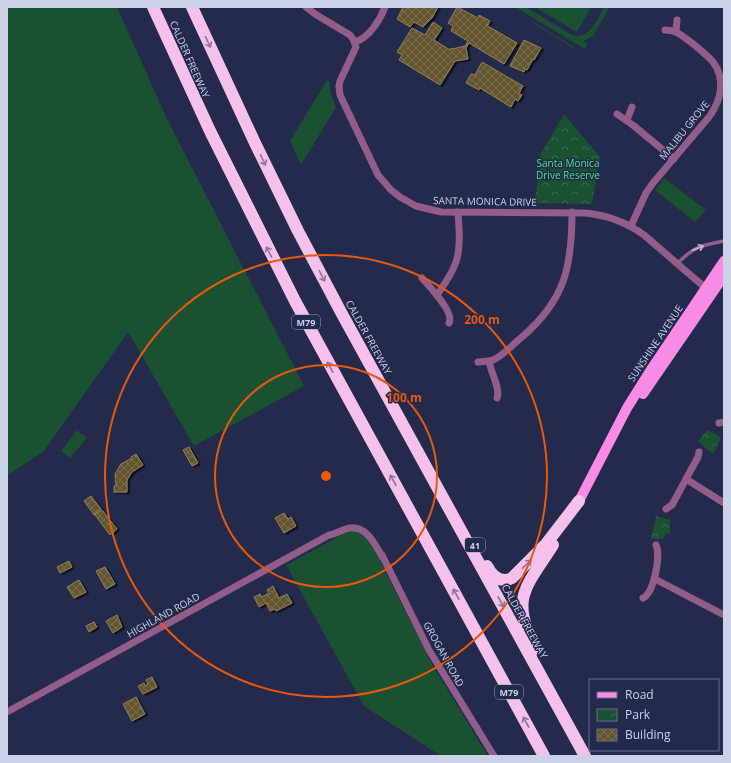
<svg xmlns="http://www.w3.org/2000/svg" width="731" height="763" viewBox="0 0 731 763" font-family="'Open Sans',sans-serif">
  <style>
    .green { fill: #1a5131 }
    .park { fill: url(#park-crowns) }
    .building { fill: url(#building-cross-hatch); stroke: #8f8357; filter: url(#shadow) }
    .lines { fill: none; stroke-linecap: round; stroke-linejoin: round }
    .lane { stroke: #935d89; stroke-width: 3.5 }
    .street { stroke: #935d89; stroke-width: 7 }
    .primary { stroke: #f98ae5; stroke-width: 10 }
    .highway { stroke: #f5c0ea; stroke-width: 12 }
    .oneway { stroke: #8c759b }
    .oneway2 { stroke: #c0bad4 }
    .ring { fill: none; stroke: #e8590c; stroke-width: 2 }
    .labels { text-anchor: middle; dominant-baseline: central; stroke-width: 3; stroke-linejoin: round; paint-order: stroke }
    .shield { fill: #232a4c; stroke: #999fb8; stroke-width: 1 }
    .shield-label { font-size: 9px; font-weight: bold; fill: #cbd1e7 }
    .street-label { font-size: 10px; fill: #cbd1e7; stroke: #232a4c }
    .park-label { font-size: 10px; fill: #4ce08b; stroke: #232a4c }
    .centre { fill: #e8590c; stroke: #232a4c; stroke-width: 2 }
    .ring-label { font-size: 12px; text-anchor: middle; font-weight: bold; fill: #e8590c; stroke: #232a4c; stroke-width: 3; stroke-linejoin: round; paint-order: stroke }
  </style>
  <defs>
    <pattern id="park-crowns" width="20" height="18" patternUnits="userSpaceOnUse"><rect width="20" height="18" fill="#1a5131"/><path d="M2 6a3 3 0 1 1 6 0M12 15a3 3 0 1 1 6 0" fill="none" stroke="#3a694f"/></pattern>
    <pattern id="building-cross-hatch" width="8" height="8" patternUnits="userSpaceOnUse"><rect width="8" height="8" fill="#63572d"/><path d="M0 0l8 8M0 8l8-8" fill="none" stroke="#786e4b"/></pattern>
    <filter id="shadow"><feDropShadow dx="2.5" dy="1.5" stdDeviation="0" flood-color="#0009"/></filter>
  </defs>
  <rect width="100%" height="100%" fill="#232a4c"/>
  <g class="green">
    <polygon points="7,7 117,7 167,119 304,386 194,446 128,332 44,451 7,476"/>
    <path d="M515 7H526L572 35C590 40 597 19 604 7H610L593 36 583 41 588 44 585 49Z"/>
    <polygon points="535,7 591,7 577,32"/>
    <polygon points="531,21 574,47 573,48 531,22"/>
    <polygon points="327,80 330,82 330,92 336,107 301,165 290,141"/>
    <polygon points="664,178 706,210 695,222 655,190"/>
    <polygon points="77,430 87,438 70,458 61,451"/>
    <polygon points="353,529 366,535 378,557 432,664 488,756 441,756 364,706 286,565 347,532"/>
  </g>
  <g class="park">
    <polygon points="564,114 600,157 592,204 535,203 540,155"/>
    <polygon points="707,430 714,433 721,438 713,454 698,442"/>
    <polygon points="656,516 670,520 670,534 666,533 663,539 651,539"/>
  </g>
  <g class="building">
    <polygon points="403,7 438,7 432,18 423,27 414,22 410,27 397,19"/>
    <polygon points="457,7 478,18 479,15 490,21 488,25 486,24 486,25 517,43 504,64 469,43 466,48 468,59 455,61 440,85 399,60 402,55 397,52 412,28 425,35 433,22 442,28 434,40 450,50 451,48 452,49 465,46 468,41 451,31 453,26 448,23"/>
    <polygon points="524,40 541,48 534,60 533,59 527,70 525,69 524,72 510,66"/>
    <polygon points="482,62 523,86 519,93 522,95 518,101 515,99 511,107 480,88 479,90 466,83 471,74 475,75"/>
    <polygon points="189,447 198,463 192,466 183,450"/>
    <polygon points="136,454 143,465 132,472 127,480 127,492 114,492 114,486 116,486 115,474 121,464 132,458 131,457"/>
    <polygon points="91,496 101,509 94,515 84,501"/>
    <polygon points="102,510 117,529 110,535 95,515"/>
    <polygon points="284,513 288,519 291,517 296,526 284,533 275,518"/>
    <polygon points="69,561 72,567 60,573 57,567"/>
    <polygon points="105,567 115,584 106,589 96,571"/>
    <polygon points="79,580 86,592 74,598 67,587"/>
    <polygon points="273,586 279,598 287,594 292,603 276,611 275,609 270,611 266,603 259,607 254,597 260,594 262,597 269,593 267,590"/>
    <polygon points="117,615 122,627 113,633 106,621"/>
    <polygon points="94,622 97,627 89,632 86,626"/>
    <polygon points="152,677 157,687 143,694 138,686 144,683 145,686 148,684 146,680"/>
    <polygon points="136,697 145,714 132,721 123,704"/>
  </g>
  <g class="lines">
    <path class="lane" d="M677 264C693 247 702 245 724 241"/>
    <g class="street">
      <path d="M306 7 315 14 350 35 353 39 356 47 340 81 339 86 340 95 378 175 391 190 400 197 416 206 441 212 585 213C607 215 626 222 644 235L709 291"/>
      <polyline points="676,31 677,20"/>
      <path d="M355 42C369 38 380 20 385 7"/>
      <polyline points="617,114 634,126 674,159"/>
      <polyline points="627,120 632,107"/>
      <path d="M631 226 646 193 653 183 709 117C721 101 726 79 713 62 707 55 699 49 692 43 682 36 677 30 665 30"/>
      <path d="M422 278C429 286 455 313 449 323"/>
      <path d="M437 295C444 285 452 274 456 262 461 247 459 228 458 212"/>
      <path d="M489 361C490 371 501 389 497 398"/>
      <path d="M478 362C483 361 488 362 493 360 503 356 513 344 522 337 565 300 572 267 572 212"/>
      <polyline points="719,423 724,422"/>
      <polyline points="686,479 724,503"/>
      <polyline points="666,509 672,505 698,457 699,452"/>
      <polyline points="382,555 429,650 494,756"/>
      <polyline points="655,579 724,615"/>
      <path d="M643 598C654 593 661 555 656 545"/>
      <path d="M7 712 329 535C336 534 343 529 350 528 368 526 376 547 383 558"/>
    </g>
    <g class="primary">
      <polyline points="643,394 724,276"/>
      <polyline points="579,501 627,408 652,368 724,261"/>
    </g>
    <g class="highway">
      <polyline points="153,7 210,131 295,301 544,756"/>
      <polyline points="192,7 255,143 298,231 342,314 585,756"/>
      <path d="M487 566C492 576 500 584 512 578L546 544 579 501"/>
      <path d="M536 649C509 599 526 587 553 545"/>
    </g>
  </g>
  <defs><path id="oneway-shaft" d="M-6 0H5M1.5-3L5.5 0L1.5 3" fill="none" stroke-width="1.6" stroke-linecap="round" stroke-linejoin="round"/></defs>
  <g class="oneway">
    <use href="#oneway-shaft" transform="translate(208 42) rotate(65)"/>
    <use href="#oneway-shaft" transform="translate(263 160) rotate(64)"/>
    <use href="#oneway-shaft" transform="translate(269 252) rotate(-117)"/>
    <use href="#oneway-shaft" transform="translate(322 276) rotate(62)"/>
    <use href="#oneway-shaft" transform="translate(330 367) rotate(-119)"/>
    <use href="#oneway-shaft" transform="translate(393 480) rotate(-119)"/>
    <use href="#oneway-shaft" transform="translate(527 564) rotate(-44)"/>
    <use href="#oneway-shaft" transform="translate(456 594) rotate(-119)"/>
    <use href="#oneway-shaft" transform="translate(501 602) rotate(61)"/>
    <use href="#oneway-shaft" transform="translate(526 722) rotate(-119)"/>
  </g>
  <use class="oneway2" href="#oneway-shaft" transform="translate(698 248) rotate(-21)"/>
  <g class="ring">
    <circle cx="326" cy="476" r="111"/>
    <circle cx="326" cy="476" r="221"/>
  </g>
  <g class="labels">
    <g class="shield">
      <rect x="292" y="315" width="28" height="14" rx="3"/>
      <rect x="465" y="538" width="20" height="14" rx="3"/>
      <rect x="495" y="685" width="28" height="14" rx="3"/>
    </g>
    <g class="shield-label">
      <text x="306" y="322">M79</text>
      <text x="475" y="545">41</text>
      <text x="509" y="692">M79</text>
    </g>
    <g class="street-label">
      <text transform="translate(190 59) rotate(66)">CALDER FREEWAY</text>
      <text transform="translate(684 130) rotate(-51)">MALIBU GROVE</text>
      <text transform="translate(485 201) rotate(1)">SANTA MONICA DRIVE</text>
      <text transform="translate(369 337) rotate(61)">CALDER FREEWAY</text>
      <text transform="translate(655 343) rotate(-56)">SUNSHINE AVENUE</text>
      <text transform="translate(163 615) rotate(-29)">HIGHLAND ROAD</text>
      <text transform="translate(525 621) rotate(61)">CALDER FREEWAY</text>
      <text transform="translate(444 654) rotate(61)">GROGAN ROAD</text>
    </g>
    <g class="park-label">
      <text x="568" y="163">Santa Monica<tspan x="568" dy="12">Drive Reserve</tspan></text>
    </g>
  </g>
  <circle cx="326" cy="476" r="6" class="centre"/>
  <g class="ring-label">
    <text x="482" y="324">200 m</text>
    <text x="404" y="402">100 m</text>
  </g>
  <rect width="731" height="763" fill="none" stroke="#cbd1e7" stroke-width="16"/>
  <rect x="589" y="679" width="130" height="72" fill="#232a4c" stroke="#666d8a"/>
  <rect x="597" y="692" width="20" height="6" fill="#f98ae5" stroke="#666d8a"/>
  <text x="625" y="699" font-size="12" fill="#cbd1e7">Road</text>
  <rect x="597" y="709" width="20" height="12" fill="url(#park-crowns)" stroke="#666d8a"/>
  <text x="625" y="719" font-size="12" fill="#cbd1e7">Park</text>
  <rect x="597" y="729" width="20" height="12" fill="url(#building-cross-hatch)" stroke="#666d8a"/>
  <text x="625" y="739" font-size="12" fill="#cbd1e7">Building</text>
</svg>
